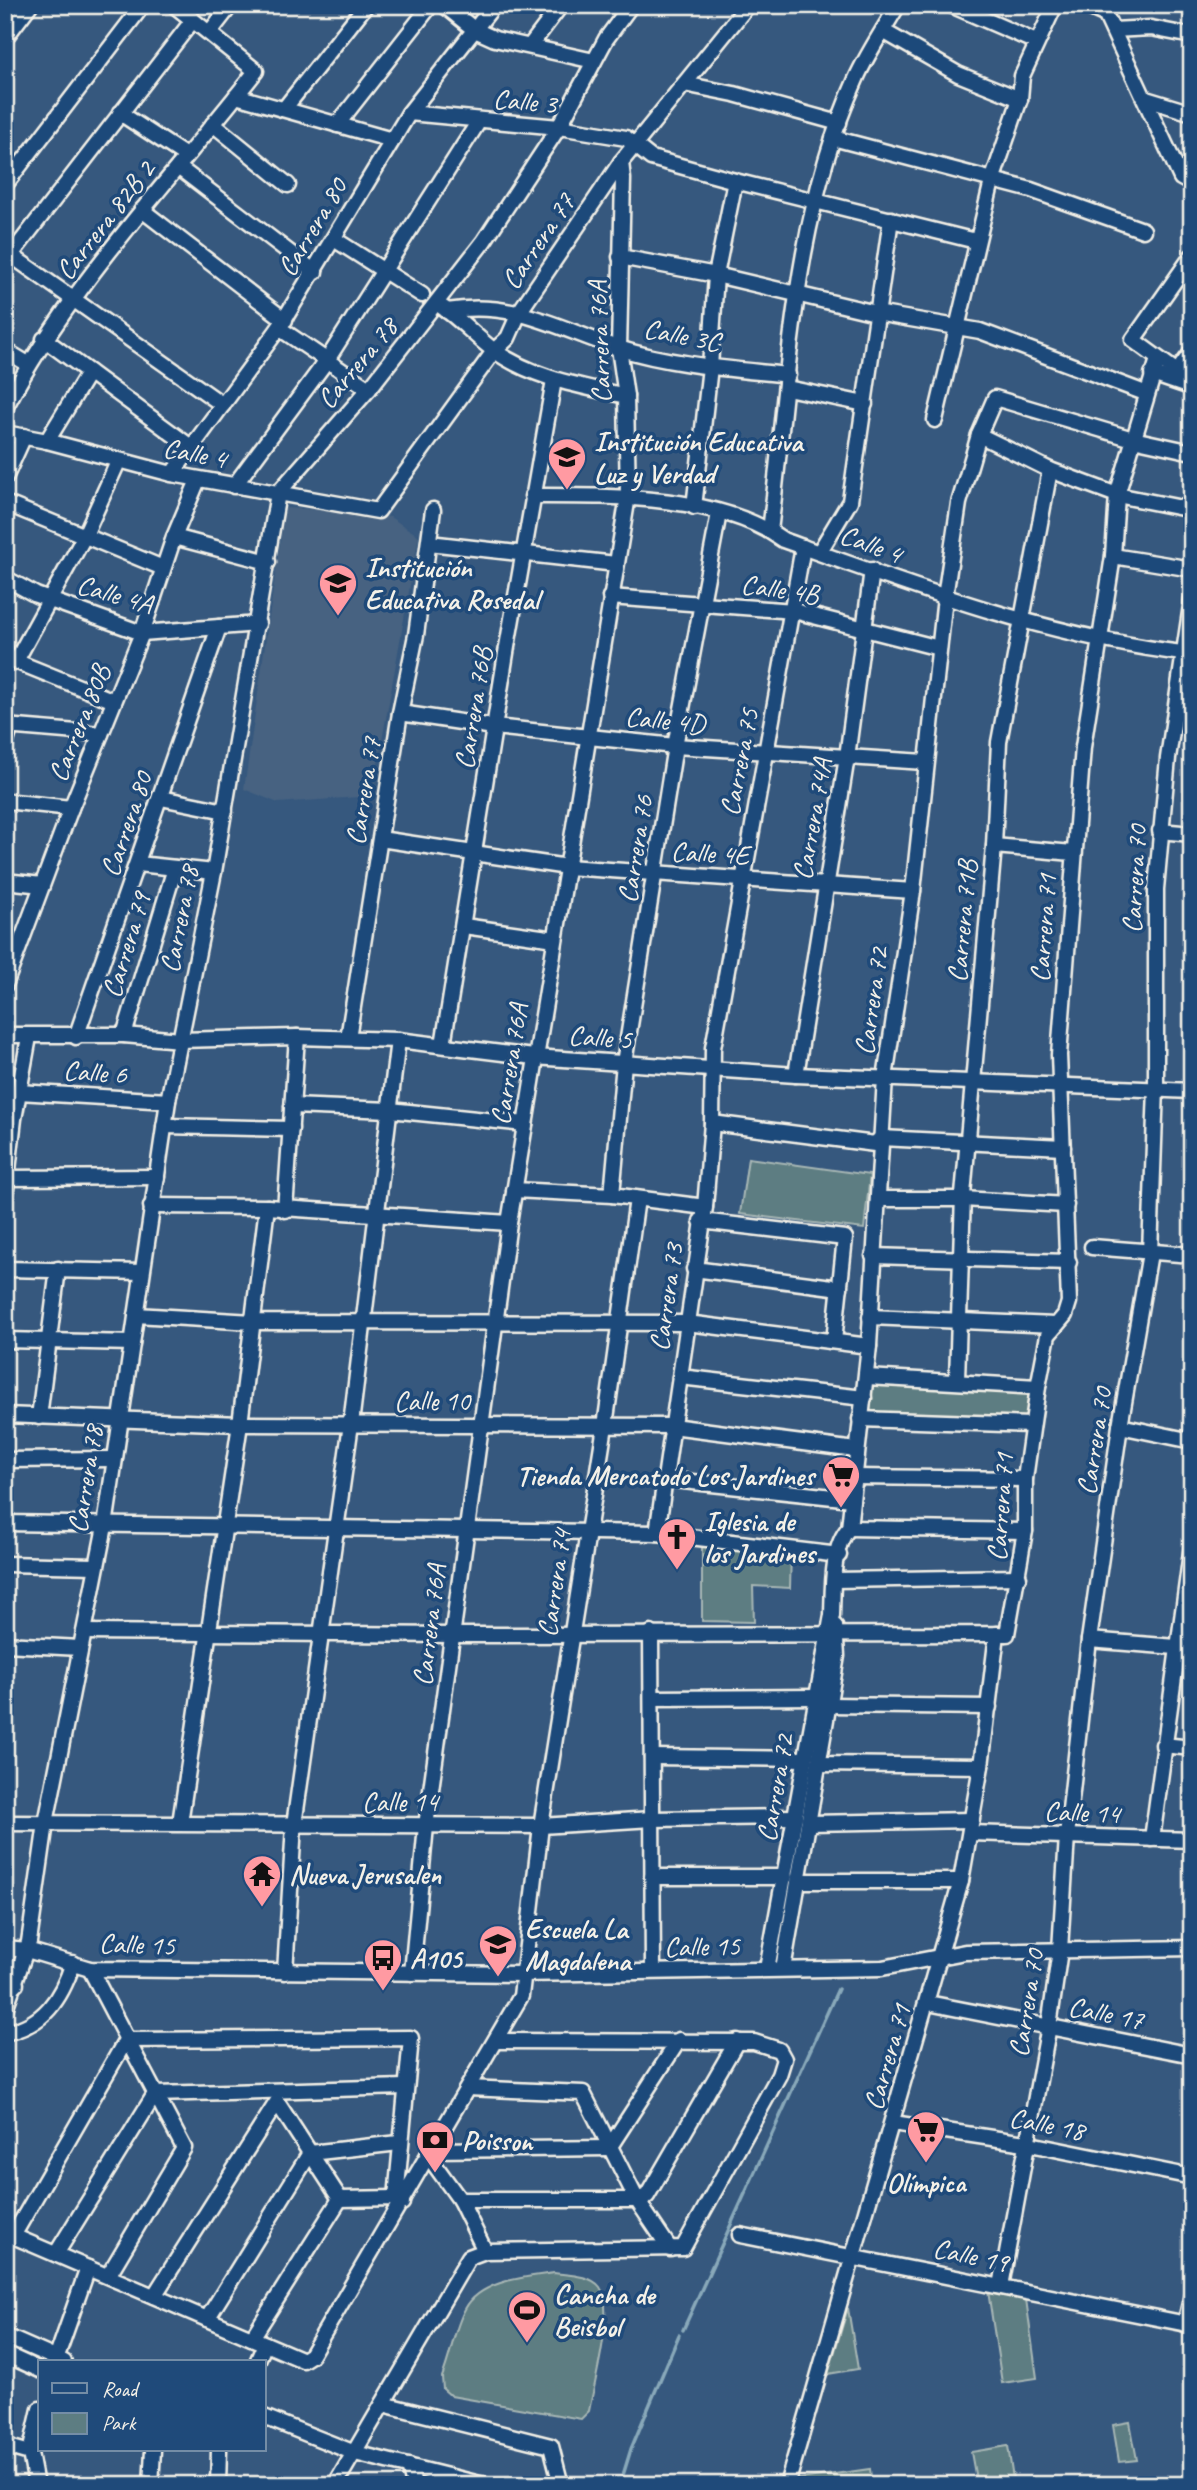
<svg xmlns="http://www.w3.org/2000/svg" width="1197" height="2490" viewBox="0 0 1197 2490" font-family="Caveat,sans-serif">
  <style>
    .built { fill: #466281 }
    .green { fill: #5d7d82; stroke: #a8b7b5; stroke-width: 2 }
    .lines { fill: none; stroke-linecap: round; stroke-linejoin: round }
    .stream { stroke: #89a9ba; stroke-width: 3.5 }
    .minor-casing { stroke: #f4f1e8; stroke-width: 19 }
    .minor { stroke: #1f4a7a; stroke-width: 14 }
    .labels { text-anchor: middle; dominant-baseline: central; stroke-width: 7; stroke-linejoin: round; paint-order: stroke }
    .street-label { font-size: 28px; fill: #f4f1e8; stroke: #1f4a7a }
    .poi-label { font-size: 28px; font-weight: bold; fill: #f4f1e8; stroke: #1f4a7a; text-anchor: start }
  </style>
  <rect width="100%" height="100%" fill="#36587e"/>
  <filter id="ink" filterUnits="userSpaceOnUse"><feTurbulence type="fractalNoise" baseFrequency=".0143" numOctaves="2"/><feDisplacementMap in="SourceGraphic" scale="14" xChannelSelector="R" yChannelSelector="G"/><feConvolveMatrix kernelMatrix="1 2 1 2 8 2 1 2 1" color-interpolation-filters="sRGB"/></filter>
  <g filter="url(#ink)">
    <polygon class="built" points="285,508 351,511 390,517 419,536 372,796 278,803 244,789"/>
    <g class="green">
      <polygon points="748,1158 870,1175 864,1229 740,1214"/>
      <polygon points="872,1379 1035,1388 1029,1420 867,1413"/>
      <polygon points="702,1543 791,1553 790,1588 753,1586 754,1622 702,1621"/>
      <path d="M554 2273C568 2275 591 2275 600 2287 615 2308 594 2385 589 2411L581 2419 451 2396 443 2389 442 2377C451 2355 454 2329 465 2309 480 2280 526 2277 554 2273Z"/>
      <polygon points="988,2291 1026,2299 1037,2378 1002,2383"/>
      <polygon points="848,2308 858,2369 828,2374"/>
      <polygon points="1130,2422 1137,2460 1119,2462 1113,2425"/>
      <polygon points="1008,2446 1013,2479 977,2485 971,2452"/>
      <polygon points="870,2469 872,2485 792,2485 793,2480"/>
    </g>
    <g class="lines">
      <g class="stream">
        <polyline points="683,2330 838,1989"/>
        <polyline points="620,2485 631,2449 679,2335"/>
      </g>
      <g class="minor-casing">
        <g id="minor">
          <polyline points="444,5 475,30 495,39 594,61"/>
          <polyline points="951,5 1036,42"/>
          <polyline points="1084,5 1106,15"/>
          <polyline points="1101,5 1181,178 1192,184"/>
          <polyline points="1113,30 1151,28 1192,36"/>
          <polyline points="883,31 958,74 1020,99"/>
          <polyline points="210,32 231,5"/>
          <polyline points="5,38 30,5"/>
          <polyline points="530,46 561,5"/>
          <polyline points="684,84 734,94 839,123"/>
          <polyline points="236,96 392,140"/>
          <polyline points="1146,99 1192,113"/>
          <polyline points="284,109 366,5"/>
          <polyline points="120,113 186,156"/>
          <polyline points="409,113 559,127 626,138 651,158 735,181 976,241"/>
          <polyline points="213,124 288,185"/>
          <polyline points="337,125 431,5"/>
          <polyline points="833,138 1031,190 1143,230"/>
          <polyline points="178,167 315,272"/>
          <polyline points="5,185 143,5"/>
          <polyline points="142,210 285,320"/>
          <polyline points="334,239 422,295"/>
          <polyline points="5,251 223,405"/>
          <polyline points="11,255 193,20"/>
          <polyline points="620,257 716,275 876,313 980,331 1145,393"/>
          <path d="M442 307C460 319 475 336 492 349 531 378 580 386 626 396"/>
          <path d="M447 311C515 300 556 328 618 348 672 365 732 369 788 375"/>
          <polyline points="279,328 369,389"/>
          <polyline points="44,339 192,448"/>
          <polyline points="5,350 28,364"/>
          <polyline points="1177,372 1192,352"/>
          <polyline points="1152,374 1187,386"/>
          <polyline points="1189,387 1177,372 1133,340 1192,256"/>
          <polyline points="787,388 865,404"/>
          <path d="M5 408C71 283 170 181 256 71L174 5"/>
          <polyline points="935,420 992,181 1020,99 1022,76 1055,5"/>
          <polyline points="5,433 47,441 172,474 378,511 494,351 508,338 520,311 621,162 748,5"/>
          <polyline points="979,435 1050,470 1117,495 1192,510"/>
          <polyline points="47,441 89,372"/>
          <polyline points="172,474 279,328 409,113 494,5"/>
          <polyline points="5,478 24,436"/>
          <polyline points="234,486 327,360 479,121"/>
          <path d="M532 496C607 496 719 494 783 540 914 587 1050 638 1190 654"/>
          <polyline points="5,503 163,568"/>
          <polyline points="694,507 710,367 716,275 735,181"/>
          <path d="M770 531C789 379 792 221 856 79 867 54 884 29 898 5"/>
          <polyline points="174,537 268,562"/>
          <polyline points="429,543 616,564"/>
          <polyline points="820,551 850,501 891,219"/>
          <polyline points="1113,556 1192,569"/>
          <polyline points="5,578 36,595 142,633 258,624"/>
          <polyline points="610,597 794,611 939,648"/>
          <polyline points="5,657 114,701"/>
          <polyline points="16,661 84,537 118,462"/>
          <polyline points="400,713 494,727 675,746 925,762"/>
          <polyline points="5,726 101,734"/>
          <polyline points="5,745 11,726"/>
          <polyline points="161,798 225,811"/>
          <polyline points="5,801 71,808"/>
          <polyline points="1160,831 1192,834"/>
          <polyline points="380,839 567,867 913,891"/>
          <polyline points="994,846 1073,853"/>
          <polyline points="138,864 214,872"/>
          <polyline points="5,881 42,885"/>
          <polyline points="464,926 555,939"/>
          <polyline points="5,985 71,808 142,633 174,537 198,480"/>
          <polyline points="5,1035 124,1035 180,1040 297,1037 398,1040 534,1057 796,1075 1192,1091"/>
          <polyline points="124,1035 175,868"/>
          <polyline points="76,1037 219,627"/>
          <polyline points="348,1038 400,713 416,635 433,510"/>
          <polyline points="443,1045 507,647 554,380"/>
          <polyline points="796,1075 847,757 872,570"/>
          <polyline points="19,1092 168,1101"/>
          <polyline points="292,1106 390,1110 525,1124"/>
          <polyline points="712,1123 875,1144 881,1138 1063,1147"/>
          <polyline points="164,1126 291,1129"/>
          <polyline points="7,1178 157,1177"/>
          <polyline points="514,1190 612,1195 705,1207"/>
          <polyline points="612,1195 624,1063 675,746 719,513"/>
          <polyline points="5,1196 14,1119 29,1037"/>
          <polyline points="878,1199 963,1199 1066,1205"/>
          <polyline points="151,1206 267,1207 509,1223"/>
          <polyline points="285,1210 297,1037"/>
          <polyline points="701,1221 845,1238 834,1341"/>
          <polyline points="1092,1247 1192,1255"/>
          <polyline points="873,1256 1069,1262"/>
          <polyline points="5,1269 142,1272"/>
          <polyline points="694,1269 840,1288"/>
          <polyline points="136,1315 253,1322 687,1323 869,1346"/>
          <polyline points="870,1317 1055,1325"/>
          <polyline points="5,1340 132,1343"/>
          <polyline points="680,1377 864,1398"/>
          <polyline points="867,1377 1038,1387"/>
          <polyline points="957,1380 963,1195 994,846 999,742 1050,470"/>
          <polyline points="5,1415 240,1424 672,1426 856,1450"/>
          <polyline points="39,1417 58,1269"/>
          <polyline points="860,1419 1031,1425"/>
          <polyline points="1120,1426 1192,1441"/>
          <polyline points="5,1460 113,1459"/>
          <polyline points="853,1477 1025,1479"/>
          <polyline points="664,1479 852,1499"/>
          <polyline points="5,1523 657,1533 839,1555"/>
          <polyline points="849,1528 1025,1531"/>
          <polyline points="657,1533 705,1207 712,1123 713,1048 803,547"/>
          <polyline points="5,1564 95,1566"/>
          <polyline points="834,1580 1019,1577"/>
          <polyline points="84,1632 453,1635 1007,1634 1025,1531 1025,1479 1038,1387 1048,1335 1065,1315 1069,1302 1059,1055 1083,747 1113,556 1117,495 1158,359"/>
          <polyline points="651,1633 653,1971"/>
          <polyline points="1089,1640 1176,1647"/>
          <polyline points="5,1644 80,1648"/>
          <polyline points="652,1698 816,1697"/>
          <polyline points="830,1705 989,1707"/>
          <polyline points="1163,1745 1192,1748"/>
          <polyline points="652,1757 805,1759"/>
          <polyline points="819,1764 981,1766"/>
          <polyline points="5,1823 541,1826 652,1819 795,1817"/>
          <polyline points="180,1823 240,1424 267,1207"/>
          <polyline points="809,1823 972,1820"/>
          <polyline points="970,1833 1192,1840"/>
          <polyline points="1152,1839 1192,1545"/>
          <polyline points="652,1877 785,1877"/>
          <polyline points="799,1881 961,1881"/>
          <polyline points="5,1948 27,1950 90,1969 523,1974 882,1968 965,1952 1192,1948"/>
          <polyline points="5,1964 16,1984"/>
          <polyline points="90,1969 184,2148 108,2276"/>
          <path d="M767 1969 832 1615C833 1590 831 1547 849 1528L869 1346 885 1078 913 891 945 597 959 503 979 435 995 398 1133 439 1192 452"/>
          <polyline points="783,1969 837,1656 835,1626"/>
          <polyline points="285,1972 294,1825 351,1424 398,1040"/>
          <polyline points="412,1973 426,1826 509,1223 628,496 626,396 619,348 623,179 621,162"/>
          <polyline points="928,2003 1192,2055"/>
          <polyline points="5,2009 29,1942 46,1823 105,1526 168,1101 214,872 278,493 369,389 484,241 559,127 606,39 631,5"/>
          <path d="M5 2033C44 2025 61 1999 73 1963"/>
          <polyline points="126,2040 13,2236 303,2360 311,2355 521,1996 541,1826 605,1426 637,1199"/>
          <polyline points="126,2040 411,2038 396,2198"/>
          <polyline points="468,2088 583,2093 637,2200 670,2249"/>
          <polyline points="893,2123 1025,2143 1192,2177"/>
          <polyline points="609,2148 679,2040"/>
          <polyline points="433,2150 609,2148"/>
          <polyline points="429,2157 460,2200 485,2251"/>
          <polyline points="340,2199 396,2198 402,2203"/>
          <polyline points="460,2200 637,2200 647,2196 737,2041"/>
          <polyline points="740,2235 1192,2325"/>
          <polyline points="56,2254 155,2094 405,2087"/>
          <polyline points="1001,2286 1049,2026 1060,1950 1067,1836 1089,1640 1120,1426 1150,1253 1156,1088 1156,889 1168,758 1192,599"/>
          <polyline points="154,2296 277,2102 340,2199"/>
          <polyline points="207,2319 310,2153 399,2143"/>
          <polyline points="1185,2324 1192,2295"/>
          <polyline points="5,2336 64,2362"/>
          <polyline points="252,2338 340,2199"/>
          <polyline points="5,2354 40,2370"/>
          <polyline points="55,2362 88,2268"/>
          <polyline points="257,2362 265,2344"/>
          <polyline points="383,2404 551,2446 561,2485"/>
          <polyline points="264,2417 355,2453 484,2485"/>
          <polyline points="5,2446 30,2453"/>
          <polyline points="409,2466 414,2485"/>
          <polyline points="36,2485 30,2453 40,2409"/>
          <polyline points="151,2485 153,2450"/>
          <polyline points="218,2485 219,2450"/>
          <polyline points="335,2485 469,2257 485,2251 683,2248 779,2075 784,2059 779,2050 754,2042 496,2041"/>
          <polyline points="787,2485 961,1881 981,1766 997,1634"/>
        </g>
      </g>
      <use href="#minor" class="minor"/>
    </g>
  </g>
  <defs>
    <g id="school-pin" transform="scale(2.0125)"><path d="M0 17L-7.5 6A9.5 9.5 0 1 1 7.5 6Z" fill="#ff9aa2" stroke="#1f4a7a"/><path d="M0-5L7-2L0 1L-7-2ZM-4 1L0 2.5L4 1V4Q0 6-4 4Z" fill="#111"/></g>
    <g id="supermarket-pin" transform="scale(2.0125)"><path d="M0 17L-7.5 6A9.5 9.5 0 1 1 7.5 6Z" fill="#ff9aa2" stroke="#1f4a7a"/><path d="M-6-5.5h2.5l.6 2H6L4.5 2H-2.5L-4.4-4H-6ZM-1.5 3.2a1.3 1.3 0 1 0 .1 0ZM3 3.2a1.3 1.3 0 1 0 .1 0Z" fill="#111"/></g>
    <g id="church-pin" transform="scale(2.0125)"><path d="M0 17L-7.5 6A9.5 9.5 0 1 1 7.5 6Z" fill="#ff9aa2" stroke="#1f4a7a"/><path d="M-1.2-6h2.4v3.5h3.3v2.4h-3.3V6h-2.4V-.1h-3.3v-2.4h3.3Z" fill="#111"/></g>
    <g id="temple-pin" transform="scale(2.0125)"><path d="M0 17L-7.5 6A9.5 9.5 0 1 1 7.5 6Z" fill="#ff9aa2" stroke="#1f4a7a"/><path d="M0-6L5-2H3V0L6.5 2.5H4V6H1.5V3h-3V6H-4V2.5H-6.5L-3 0V-2H-5Z" fill="#111"/></g>
    <g id="bus-pin" transform="scale(2.0125)"><path d="M0 17L-7.5 6A9.5 9.5 0 1 1 7.5 6Z" fill="#ff9aa2" stroke="#1f4a7a"/><path d="M-5-6H5V4H4V6H2V4H-2V6H-4V4H-5ZM-3.5-4V0h7V-4ZM-3.5 1.2v1.5H-2V1.2ZM2 1.2v1.5H3.5V1.2Z" fill="#111"/></g>
    <g id="bank-pin" transform="scale(2.0125)"><path d="M0 17L-7.5 6A9.5 9.5 0 1 1 7.5 6Z" fill="#ff9aa2" stroke="#1f4a7a"/><path d="M-6-4H6V4H-6ZM0-2.3a2.3 2.3 0 1 0 0 4.6a2.3 2.3 0 1 0 0-4.6Z" fill="#111"/></g>
    <g id="stadium-pin" transform="scale(2.0125)"><path d="M0 17L-7.5 6A9.5 9.5 0 1 1 7.5 6Z" fill="#ff9aa2" stroke="#1f4a7a"/><path d="M0-5a6.5 5 0 1 0 0 10a6.5 5 0 1 0 0-10ZM-3.5-1.8h7v3.6h-7Z" fill="#111"/></g>
  </defs>
  <g fill-rule="evenodd">
    <use href="#school-pin" x="567" y="457"/>
    <use href="#school-pin" x="338" y="583"/>
    <use href="#supermarket-pin" x="841" y="1475"/>
    <use href="#church-pin" x="677" y="1537"/>
    <use href="#temple-pin" x="262" y="1874"/>
    <use href="#school-pin" x="498" y="1944"/>
    <use href="#bus-pin" x="383" y="1958"/>
    <use href="#supermarket-pin" x="926" y="2130"/>
    <use href="#bank-pin" x="435" y="2140"/>
    <use href="#stadium-pin" x="527" y="2310"/>
  </g>
  <g class="labels">
    <g class="street-label">
      <text transform="translate(525 101) rotate(5)">Calle 3</text>
      <text transform="translate(105 220) rotate(-52)">Carrera 82B 2</text>
      <text transform="translate(312 227) rotate(-59)">Carrera 80</text>
      <text transform="translate(538 241) rotate(-56)">Carrera 77</text>
      <text transform="translate(682 335) rotate(11)">Calle 3C</text>
      <text transform="translate(599 342) rotate(-92)">Carrera 76A</text>
      <text transform="translate(357 363) rotate(-50)">Carrera 78</text>
      <text transform="translate(195 453) rotate(11)">Calle 4</text>
      <text transform="translate(871 544) rotate(20)">Calle 4</text>
      <text transform="translate(780 589) rotate(8)">Calle 4B</text>
      <text transform="translate(115 594) rotate(16)">Calle 4A</text>
      <text transform="translate(473 708) rotate(-81)">Carrera 76B</text>
      <text transform="translate(665 720) rotate(6)">Calle 4D</text>
      <text transform="translate(79 723) rotate(-68)">Carrera 80B</text>
      <text transform="translate(739 762) rotate(-79)">Carrera 75</text>
      <text transform="translate(363 791) rotate(-81)">Carrera 77</text>
      <text transform="translate(812 819) rotate(-80)">Carrera 74A</text>
      <text transform="translate(126 824) rotate(-71)">Carrera 80</text>
      <text transform="translate(635 849) rotate(-81)">Carrera 76</text>
      <text transform="translate(710 853) rotate(3)">Calle 4E</text>
      <text transform="translate(1134 879) rotate(-87)">Carrera 70</text>
      <text transform="translate(179 919) rotate(-79)">Carrera 78</text>
      <text transform="translate(962 921) rotate(-85)">Carrera 71B</text>
      <text transform="translate(1043 928) rotate(-86)">Carrera 71</text>
      <text transform="translate(126 945) rotate(-73)">Carrera 79</text>
      <text transform="translate(871 1001) rotate(-82)">Carrera 72</text>
      <text transform="translate(600 1037) rotate(4)">Calle 5</text>
      <text transform="translate(509 1064) rotate(-81)">Carrera 76A</text>
      <text transform="translate(95 1072) rotate(4)">Calle 6</text>
      <text transform="translate(666 1297) rotate(-82)">Carrera 73</text>
      <text x="432" y="1400">Calle 10</text>
      <text transform="translate(1094 1441) rotate(-81)">Carrera 70</text>
      <text transform="translate(85 1479) rotate(-81)">Carrera 78</text>
      <text transform="translate(1000 1507) rotate(-86)">Carrera 71</text>
      <text transform="translate(554 1583) rotate(-82)">Carrera 74</text>
      <text transform="translate(429 1625) rotate(-83)">Carrera 76A</text>
      <text transform="translate(775 1788) rotate(-80)">Carrera 72</text>
      <text x="400" y="1801">Calle 14</text>
      <text transform="translate(1082 1812) rotate(2)">Calle 14</text>
      <text transform="translate(137 1944) rotate(2)">Calle 15</text>
      <text transform="translate(702 1946) rotate(-1)">Calle 15</text>
      <text transform="translate(1026 2003) rotate(-81)">Carrera 70</text>
      <text transform="translate(1106 2013) rotate(11)">Calle 17</text>
      <text transform="translate(887 2057) rotate(-74)">Carrera 71</text>
      <text transform="translate(1047 2124) rotate(11)">Calle 18</text>
      <text transform="translate(971 2255) rotate(12)">Calle 19</text>
    </g>
    <g class="poi-label">
      <text x="594" y="441">Institución Educativa<tspan x="594" dy="32">Luz y Verdad</tspan></text>
      <text x="365" y="567">Institución<tspan x="365" dy="32">Educativa Rosedal</tspan></text>
      <text x="814" y="1475" text-anchor="end">Tienda Mercatodo Los Jardines</text>
      <text x="704" y="1521">Iglesia de<tspan x="704" dy="32">los Jardines</tspan></text>
      <text x="289" y="1874">Nueva Jerusalen</text>
      <text x="525" y="1928">Escuela La<tspan x="525" dy="32">Magdalena</tspan></text>
      <text x="410" y="1958">A105</text>
      <text x="462" y="2140">Poisson</text>
      <text x="926" y="2182" text-anchor="middle">Olímpica</text>
      <text x="554" y="2294">Cancha de<tspan x="554" dy="32">Beisbol</tspan></text>
    </g>
  </g>
  <rect width="1197" height="2490" fill="none" stroke="#1f4a7a" stroke-width="28"/>
  <rect x="14" y="14" width="1169" height="2462" fill="none" stroke="#f4f1e8" stroke-width="2.5" filter="url(#ink)"/>
  <rect x="38" y="2360" width="228" height="91" fill="#1f4a7a" stroke="#748da6" stroke-width="2"/>
  <rect x="52" y="2383" width="35" height="10" fill="#1f4a7a" stroke="#748da6" stroke-width="2"/>
  <text x="102" y="2396" font-size="21" fill="#f4f1e8">Road</text>
  <rect x="52" y="2413" width="35" height="21" fill="#5d7d82" stroke="#748da6" stroke-width="2"/>
  <text x="102" y="2430" font-size="21" fill="#f4f1e8">Park</text>
</svg>
